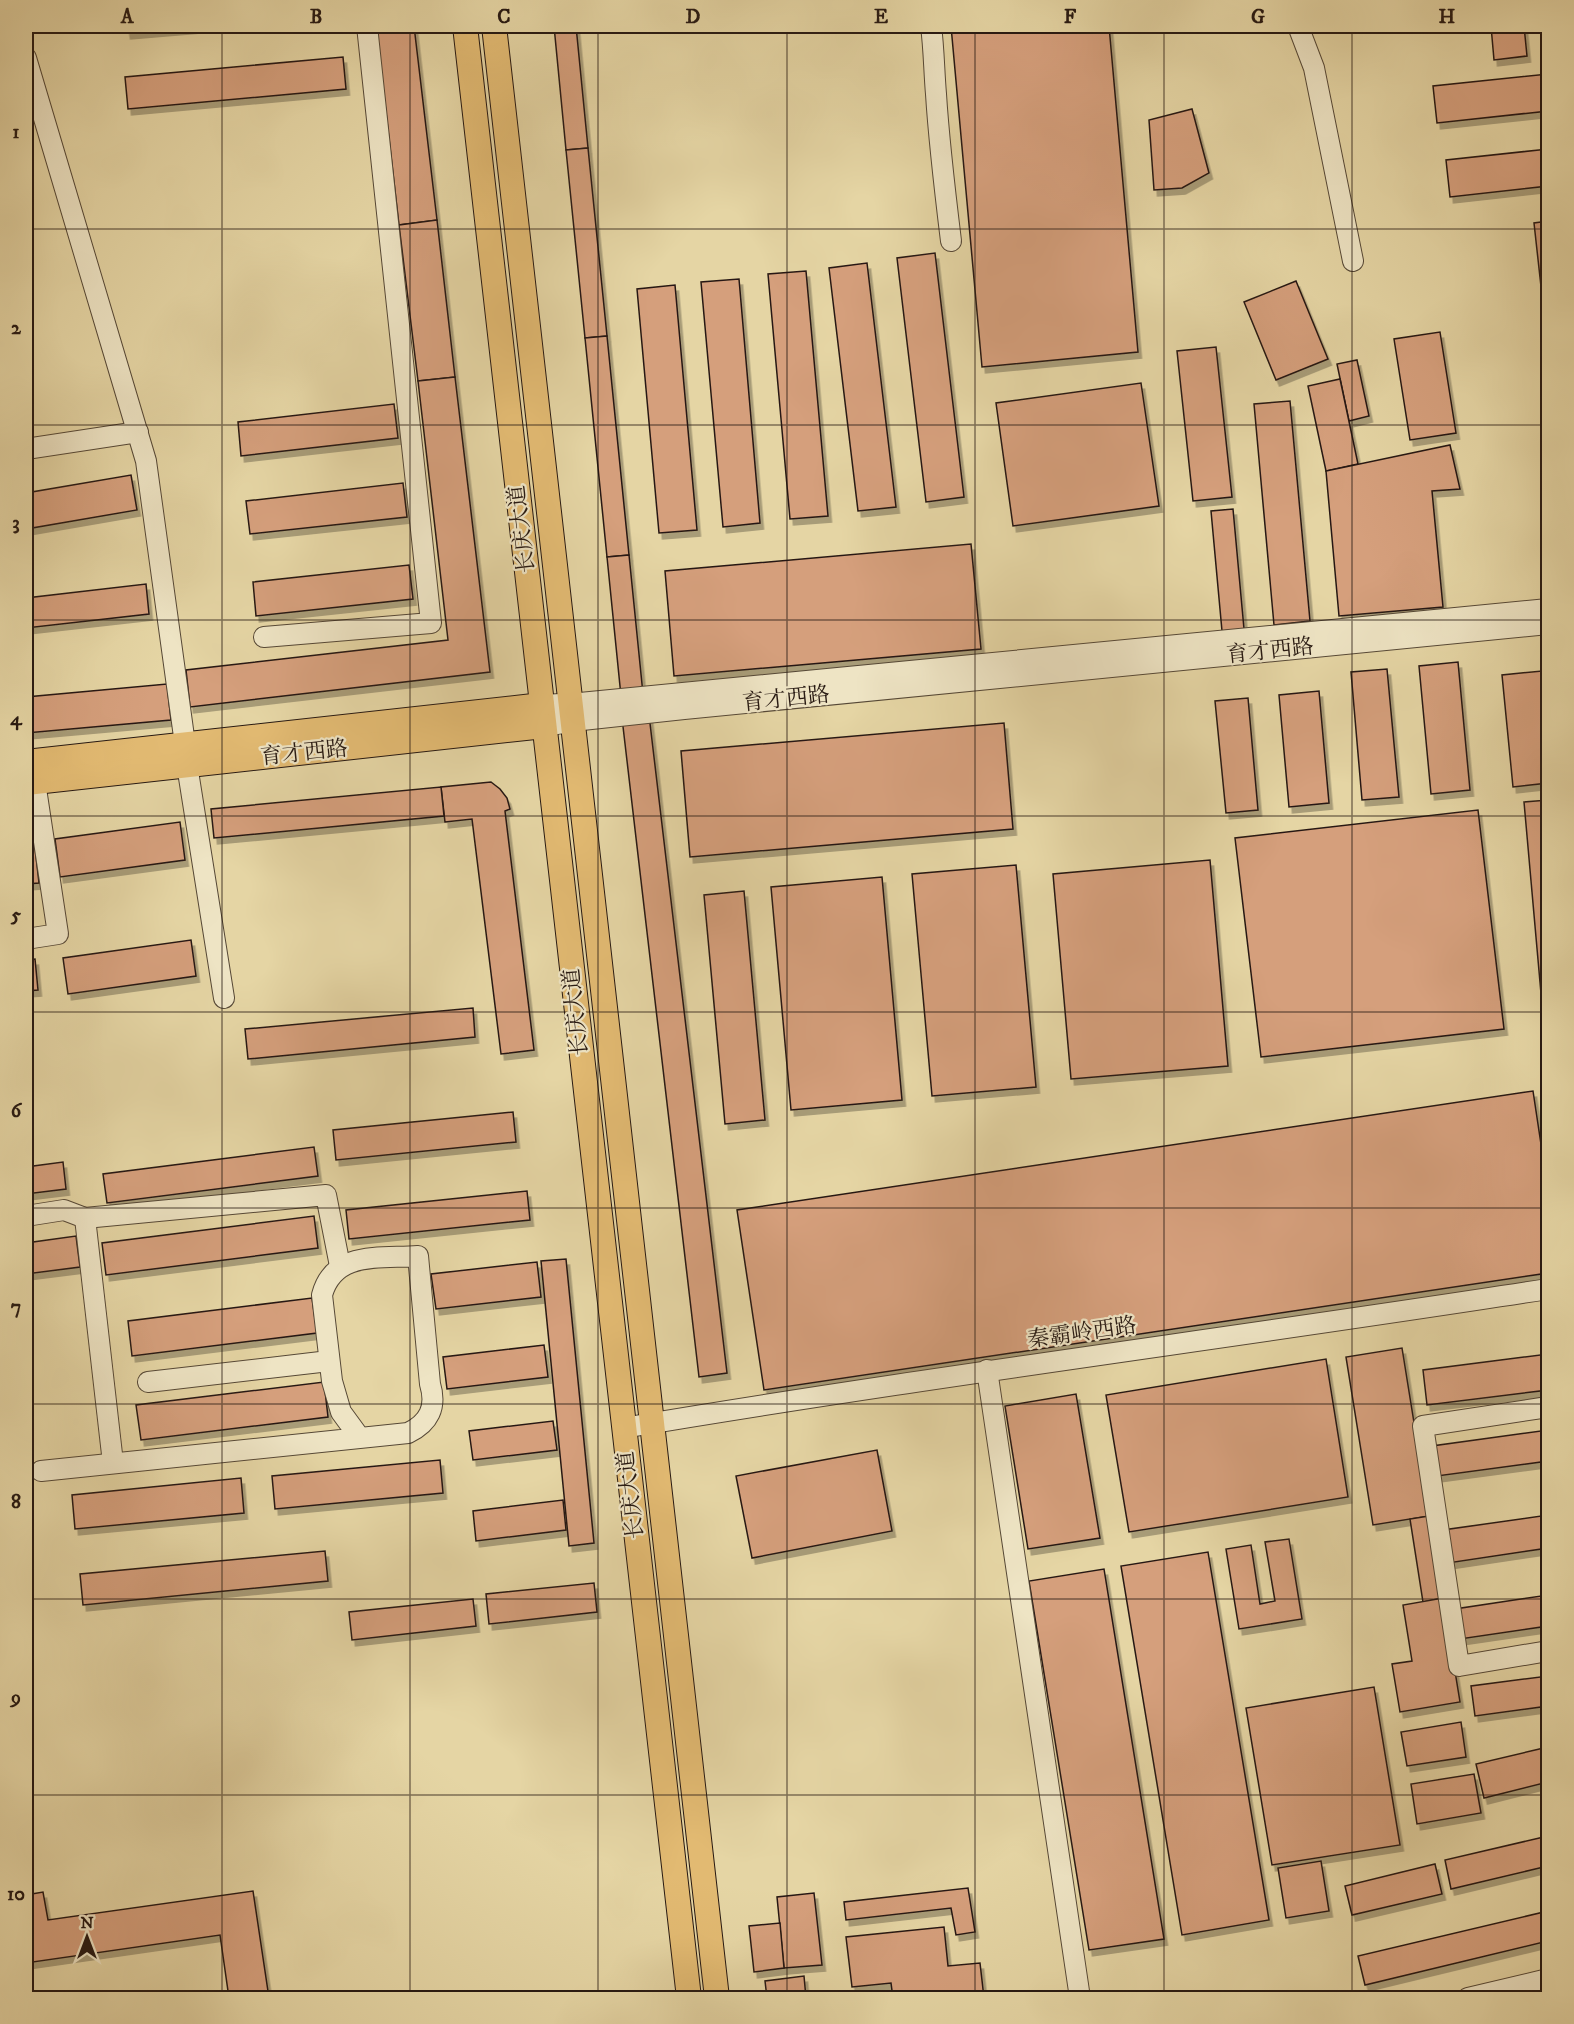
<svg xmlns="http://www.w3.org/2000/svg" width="1574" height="2024" viewBox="0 0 1574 2024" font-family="'IM FELL DW Pica','Noto Serif SC',serif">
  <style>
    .building { fill: #d59f7b; stroke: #271912; stroke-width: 1.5; filter: url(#shadow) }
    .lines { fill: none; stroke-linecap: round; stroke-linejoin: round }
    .minor-casing { stroke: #564836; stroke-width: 22 }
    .major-casing { stroke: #271912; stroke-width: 26 }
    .minor { stroke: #eee4c4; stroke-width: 20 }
    .major { stroke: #e2ba72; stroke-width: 24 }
    .grid { fill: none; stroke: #271912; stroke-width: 1.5; stroke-opacity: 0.55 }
    .labels { text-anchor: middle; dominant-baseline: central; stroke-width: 4.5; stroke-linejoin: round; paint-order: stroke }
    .street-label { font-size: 22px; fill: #271912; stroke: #eee4c4 }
    .neatline { fill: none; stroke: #271912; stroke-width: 2 }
    .grid-label { font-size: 20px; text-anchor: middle; font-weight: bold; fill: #271912 }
  </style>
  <defs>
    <filter id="shadow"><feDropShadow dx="3.5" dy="6" stdDeviation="0" flood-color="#0004"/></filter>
  </defs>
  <rect width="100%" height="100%" fill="#e5d5a4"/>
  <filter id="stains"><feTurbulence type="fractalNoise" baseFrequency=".00333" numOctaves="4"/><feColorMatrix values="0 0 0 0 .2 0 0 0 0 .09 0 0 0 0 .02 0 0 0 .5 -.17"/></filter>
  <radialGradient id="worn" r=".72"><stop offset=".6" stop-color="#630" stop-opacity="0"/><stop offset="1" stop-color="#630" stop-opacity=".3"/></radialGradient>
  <g class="building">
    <polygon points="126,26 210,26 127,33"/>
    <polygon points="376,26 414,26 437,220 399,225"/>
    <polygon points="554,26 576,26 588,148 566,150"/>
    <polygon points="951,26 1109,26 1138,352 982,367"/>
    <polygon points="1491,26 1524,26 1527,56 1494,60"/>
    <polygon points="343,57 346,89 128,109 125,77"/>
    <polygon points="1548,74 1548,111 1437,123 1433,86"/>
    <polygon points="1192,109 1209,173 1182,188 1154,190 1149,120"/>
    <polygon points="588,148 607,336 585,338 566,150"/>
    <polygon points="1548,149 1548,186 1450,197 1446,160"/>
    <polygon points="437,220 455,377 418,381 399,225"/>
    <polygon points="1548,221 1548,350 1534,223"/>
    <polygon points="935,253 964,497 926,502 897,258"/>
    <polygon points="867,263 896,507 858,511 829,268"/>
    <polygon points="806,271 828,516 790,519 768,274"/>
    <polygon points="739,279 760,523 723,527 701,282"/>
    <polygon points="1296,281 1328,359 1276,380 1244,302"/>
    <polygon points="675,285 697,530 659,533 637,289"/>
    <polygon points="1440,332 1456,433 1410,440 1394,339"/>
    <polygon points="607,336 629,555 607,557 585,338"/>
    <polygon points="1216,347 1232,497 1193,501 1177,351"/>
    <polygon points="1357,360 1369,416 1349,421 1337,364"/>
    <polygon points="455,377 490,672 190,707 186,670 448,640 418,381"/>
    <polygon points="1340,379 1358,464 1326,471 1308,386"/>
    <polygon points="1141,383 1159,506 1013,526 996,403"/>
    <polygon points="1290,401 1310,621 1274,625 1254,404"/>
    <polygon points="394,404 398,438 241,456 238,422"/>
    <polygon points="1450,445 1460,489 1432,491 1443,607 1339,616 1326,471"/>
    <polygon points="131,475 137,510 26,529 26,493"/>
    <polygon points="403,483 407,517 250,534 246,501"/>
    <polygon points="1233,509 1244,629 1222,631 1211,511"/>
    <polygon points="971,544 981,649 674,676 665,571"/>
    <polygon points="629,555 643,694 621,696 607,557"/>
    <polygon points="409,565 413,599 256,616 253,582"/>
    <polygon points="146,584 149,614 26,628 26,598"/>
    <polygon points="1458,662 1470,790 1431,794 1419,666"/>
    <polygon points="1387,669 1399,797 1362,800 1351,672"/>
    <polygon points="1542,671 1548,744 1548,783 1513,787 1502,675"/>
    <polygon points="167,684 171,720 26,733 26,697"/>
    <polygon points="1319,691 1329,803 1289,807 1279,695"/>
    <polygon points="1248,698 1258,810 1226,813 1215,701"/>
    <polygon points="649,715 727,1373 699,1377 622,718"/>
    <polygon points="1004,723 1013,829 690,857 681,751"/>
    <polygon points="491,782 500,789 507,798 510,809 505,811 534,1050 501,1054 472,819 445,822 441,787"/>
    <polygon points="441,787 444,816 214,838 211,809"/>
    <polygon points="1548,800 1548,1016 1543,1016 1524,802"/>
    <polygon points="1478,810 1504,1029 1261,1057 1235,838"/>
    <polygon points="180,822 185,860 60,877 55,839"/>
    <polygon points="34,839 39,883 26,884 26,840"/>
    <polygon points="1210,860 1228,1066 1071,1079 1053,874"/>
    <polygon points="1016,865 1036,1087 932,1096 912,874"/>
    <polygon points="882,877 902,1100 791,1110 771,887"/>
    <polygon points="744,891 765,1120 725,1124 704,895"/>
    <polygon points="191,940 196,976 68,994 63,958"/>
    <polygon points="35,959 38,990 26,991 26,960"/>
    <polygon points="473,1008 475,1037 248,1059 245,1029"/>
    <polygon points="1533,1091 1548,1191 1548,1273 764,1390 737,1210"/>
    <polygon points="513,1112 516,1142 336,1160 333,1130"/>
    <polygon points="314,1147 318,1176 107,1203 103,1174"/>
    <polygon points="63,1162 66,1189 26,1194 26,1167"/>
    <polygon points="527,1191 530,1220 349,1239 346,1210"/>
    <polygon points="314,1216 318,1248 106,1275 102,1243"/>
    <polygon points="76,1236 80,1267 26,1274 26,1243"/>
    <polygon points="566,1259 594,1543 569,1546 541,1261"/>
    <polygon points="537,1262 541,1297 436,1309 431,1274"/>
    <polygon points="312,1298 317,1333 132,1356 128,1321"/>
    <polygon points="544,1345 548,1377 447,1389 443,1357"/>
    <polygon points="1402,1348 1429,1516 1373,1525 1346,1357"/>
    <polygon points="1548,1354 1548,1390 1427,1405 1423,1370"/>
    <polygon points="1326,1359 1348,1497 1129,1532 1106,1395"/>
    <polygon points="324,1382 328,1417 141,1440 136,1405"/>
    <polygon points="1076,1394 1100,1538 1028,1549 1005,1406"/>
    <polygon points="553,1421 557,1450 473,1460 469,1431"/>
    <polygon points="1548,1430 1548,1461 1437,1476 1432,1446"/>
    <polygon points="877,1450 892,1531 752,1558 736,1476"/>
    <polygon points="440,1460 443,1493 275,1509 272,1476"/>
    <polygon points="241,1478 244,1513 75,1529 72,1495"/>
    <polygon points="563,1500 566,1530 476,1541 473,1511"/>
    <polygon points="1548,1515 1548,1548 1448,1563 1443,1530"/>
    <polygon points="1429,1516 1443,1598 1423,1602 1410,1519"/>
    <polygon points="1289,1539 1302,1619 1239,1629 1226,1549 1251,1545 1260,1604 1275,1601 1265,1542"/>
    <polygon points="325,1551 328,1581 83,1605 80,1574"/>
    <polygon points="1208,1552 1269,1920 1182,1935 1121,1566"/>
    <polygon points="1104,1569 1164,1939 1089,1950 1029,1581"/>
    <polygon points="594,1583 597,1612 489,1624 486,1594"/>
    <polygon points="1548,1595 1548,1626 1460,1639 1455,1609"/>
    <polygon points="1443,1598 1460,1702 1400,1712 1392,1664 1412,1661 1403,1605"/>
    <polygon points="473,1599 476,1626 352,1640 349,1612"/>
    <polygon points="1548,1676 1548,1706 1475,1716 1471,1686"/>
    <polygon points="1374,1687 1400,1845 1272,1865 1246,1708"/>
    <polygon points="1461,1722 1466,1757 1407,1766 1401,1732"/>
    <polygon points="1548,1747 1548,1782 1484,1798 1476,1764"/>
    <polygon points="1474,1774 1481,1813 1417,1824 1411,1784"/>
    <polygon points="1548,1836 1548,1866 1451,1889 1445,1860"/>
    <polygon points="1321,1861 1329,1911 1286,1918 1278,1868"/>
    <polygon points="1435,1864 1442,1894 1352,1915 1345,1886"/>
    <polygon points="968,1888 975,1932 956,1935 951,1908 846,1920 844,1902"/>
    <polygon points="253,1891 269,1998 229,1998 220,1935 26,1963 26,1895 43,1892 48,1920"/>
    <polygon points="814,1893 822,1965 784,1968 777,1897"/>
    <polygon points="1548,1911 1548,1941 1365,1985 1358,1956"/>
    <polygon points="780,1923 784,1968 754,1972 749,1926"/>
    <polygon points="944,1927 948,1966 980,1963 984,1998 893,1998 891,1983 852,1987 846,1937"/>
    <polygon points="804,1976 806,1998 767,1998 765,1981"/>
  </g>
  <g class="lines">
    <g class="minor-casing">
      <g id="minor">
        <path d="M931 26C934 49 934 71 936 94 939 143 945 192 951 241"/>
        <polyline points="1298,26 1314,68 1353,261"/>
        <polyline points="26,58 146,461 185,744"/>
        <polyline points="26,449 138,432"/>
        <polyline points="264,637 431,623 367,26"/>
        <polyline points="542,705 580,703 1548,609"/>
        <polyline points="544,726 582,720 684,709 1548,624"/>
        <polyline points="187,765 224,998"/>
        <polyline points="26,939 58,934 35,782"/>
        <polyline points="26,1216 64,1210 85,1218 326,1195 340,1266"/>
        <polyline points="85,1218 113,1463"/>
        <polyline points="987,1370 1080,1998"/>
        <polyline points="148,1382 329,1361"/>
        <polyline points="1548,1407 1423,1426 1459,1666 1548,1651"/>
        <path d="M623 1428C931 1376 1240 1337 1548 1289"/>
        <path d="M41 1471 408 1433C429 1423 437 1407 430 1384L418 1256C381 1259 334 1250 322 1295L332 1381 341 1412 360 1438"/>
        <polyline points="1468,1998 1548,1979"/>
      </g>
    </g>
    <g class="major-casing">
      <g id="major">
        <polyline points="465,26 689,1998"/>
        <polyline points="494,26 717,1998"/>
        <polyline points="26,762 542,705"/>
        <polyline points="26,783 544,726"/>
      </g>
    </g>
    <use href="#minor" class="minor"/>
    <use href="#major" class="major"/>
  </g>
  <path class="grid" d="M222 26V1998M410 26V1998M598 26V1998M787 26V1998M975 26V1998M1164 26V1998M1352 26V1998M26 229H1548M26 425H1548M26 620H1548M26 816H1548M26 1012H1548M26 1208H1548M26 1404H1548M26 1599H1548M26 1795H1548"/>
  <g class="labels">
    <g class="street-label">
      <text transform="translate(522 529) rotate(-97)">长庆大道</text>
      <text transform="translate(1270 651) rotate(-6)">育才西路</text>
      <text transform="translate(786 699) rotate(-6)">育才西路</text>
      <text transform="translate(304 753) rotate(-6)">育才西路</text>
      <text transform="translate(576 1012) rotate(-96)">长庆大道</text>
      <text transform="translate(1082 1333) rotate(-8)">秦霸岭西路</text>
      <text transform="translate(631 1495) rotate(-97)">长庆大道</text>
    </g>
  </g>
  <rect width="1574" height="2024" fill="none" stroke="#e5d5a4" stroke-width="66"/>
  <g transform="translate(87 1937)" stroke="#eee4c4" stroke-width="4.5" paint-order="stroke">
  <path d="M0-4.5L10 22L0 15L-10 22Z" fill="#271912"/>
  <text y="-9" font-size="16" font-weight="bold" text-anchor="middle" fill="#271912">N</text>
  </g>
  <rect x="33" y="33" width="1508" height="1958" class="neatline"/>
  <g class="grid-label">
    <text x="127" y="23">A</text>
    <text x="316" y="23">B</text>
    <text x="504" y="23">C</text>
    <text x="693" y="23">D</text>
    <text x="881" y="23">E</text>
    <text x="1070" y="23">F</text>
    <text x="1258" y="23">G</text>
    <text x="1447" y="23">H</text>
    <text x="16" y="138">1</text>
    <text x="16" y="334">2</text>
    <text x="16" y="529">3</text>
    <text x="16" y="725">4</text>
    <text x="16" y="921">5</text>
    <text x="16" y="1117">6</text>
    <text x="16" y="1313">7</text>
    <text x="16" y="1508">8</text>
    <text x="16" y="1704">9</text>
    <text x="16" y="1900">10</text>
  </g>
  <rect width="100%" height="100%" filter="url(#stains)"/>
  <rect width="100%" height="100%" fill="url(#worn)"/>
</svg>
